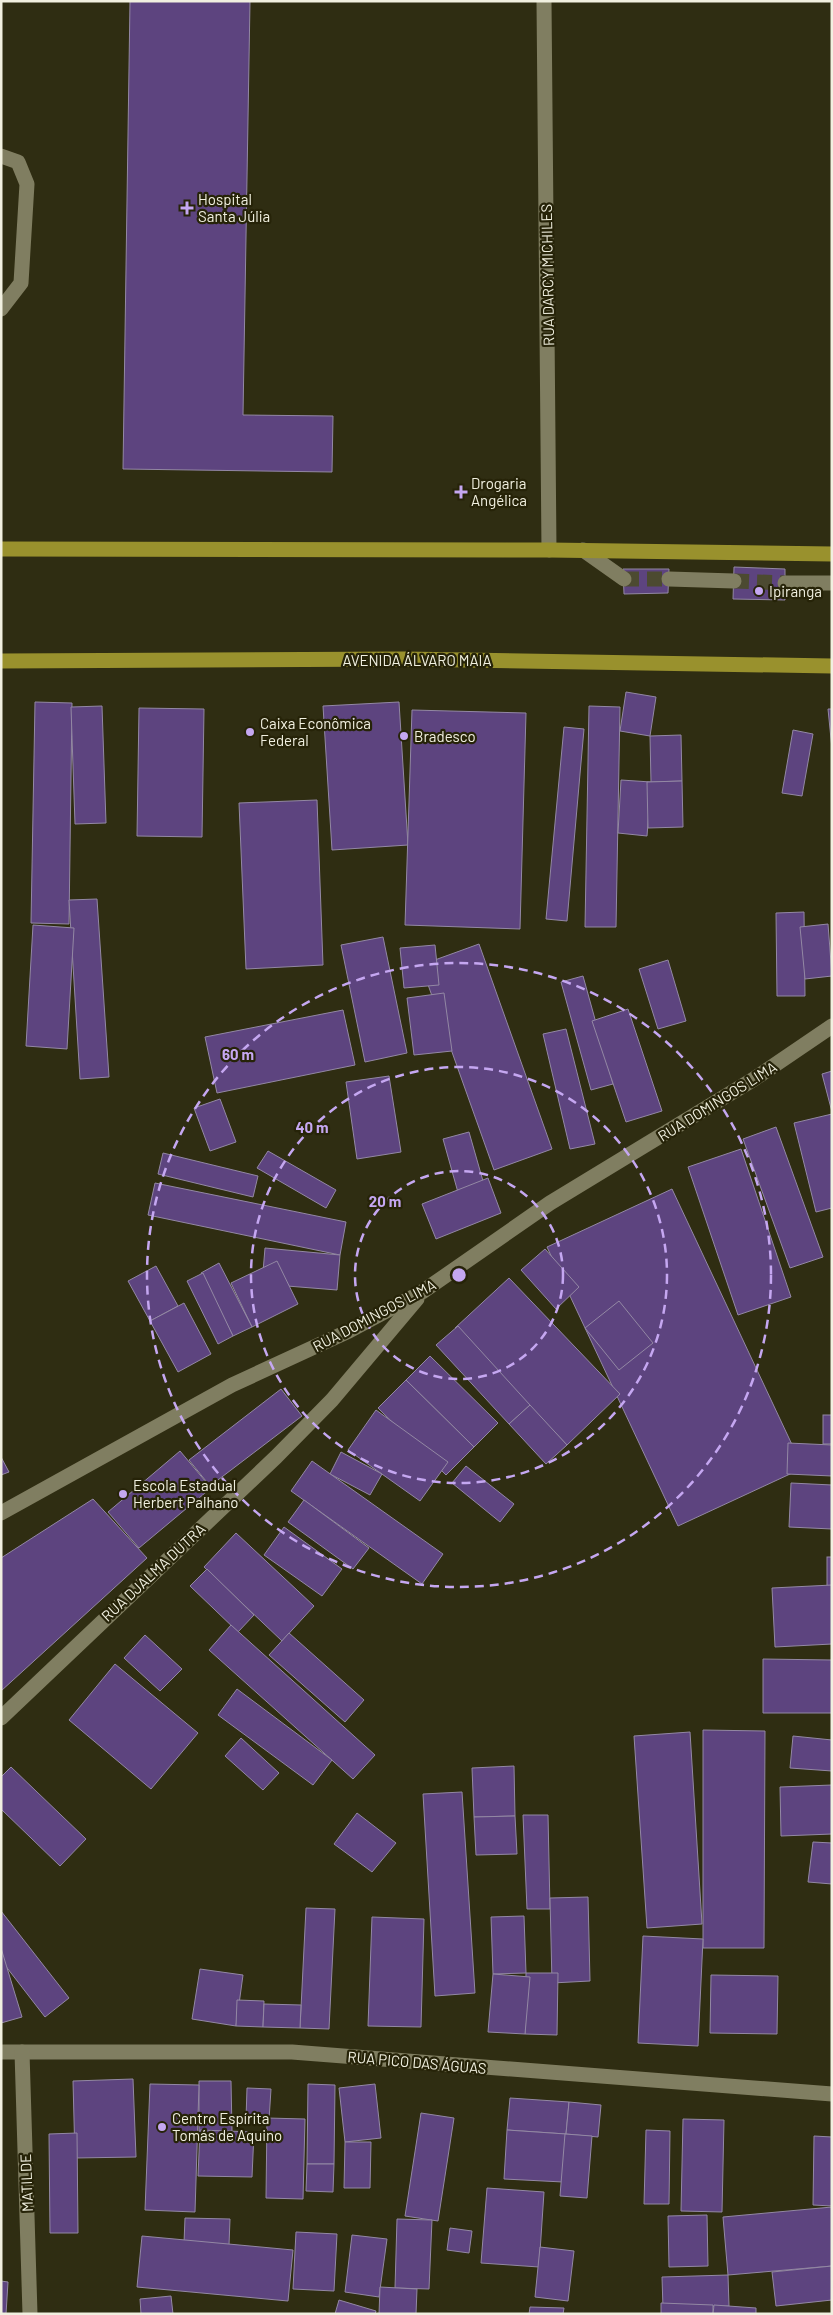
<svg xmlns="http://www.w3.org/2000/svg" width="833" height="2315" viewBox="0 0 833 2315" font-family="Barlow,sans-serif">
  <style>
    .building { fill: #5d447f; stroke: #9388a4 }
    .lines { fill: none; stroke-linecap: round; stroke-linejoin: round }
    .minor-tunnel { stroke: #4c4a31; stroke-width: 15; stroke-dasharray: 15 8; stroke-linecap: butt }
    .minor { stroke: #807e61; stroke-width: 15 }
    .major { stroke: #99912d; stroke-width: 15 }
    .ring { fill: none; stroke: #c5a7f1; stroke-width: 2.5; stroke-dasharray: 9 6 }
    .poi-dot { fill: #c5a7f1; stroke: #262308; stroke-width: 2 }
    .labels { text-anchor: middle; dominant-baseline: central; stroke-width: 4.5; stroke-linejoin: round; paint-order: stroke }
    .poi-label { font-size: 15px; fill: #f1f0e0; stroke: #262308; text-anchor: start }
    .street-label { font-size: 15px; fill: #f1f0e0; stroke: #262308 }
    .centre { fill: #c5a7f1; stroke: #262308; stroke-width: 2.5 }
    .ring-label { font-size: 15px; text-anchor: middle; font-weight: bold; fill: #c5a7f1; stroke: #262308; stroke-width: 4.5; stroke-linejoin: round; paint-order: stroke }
  </style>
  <rect width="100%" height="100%" fill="#2f2d12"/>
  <g class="building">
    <polygon points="130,1 250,1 243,415 333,416 332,472 123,469"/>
    <polygon points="734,567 785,569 785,600 733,599"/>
    <polygon points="623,569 669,569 668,593 624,594"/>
    <polygon points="626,692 656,697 650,736 620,731"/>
    <polygon points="35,702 72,703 69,924 31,923"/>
    <polygon points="399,702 408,845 332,850 323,706"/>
    <polygon points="102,706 106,823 75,824 71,707"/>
    <polygon points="589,706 620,707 616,927 585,927"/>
    <polygon points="139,708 204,709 202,837 137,836"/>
    <polygon points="828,709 832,709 832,749"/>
    <polygon points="412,710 526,713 520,929 405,925"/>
    <polygon points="564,727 584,729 567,921 546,919"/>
    <polygon points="793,730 813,734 802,796 782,793"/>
    <polygon points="681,735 682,781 651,782 650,736"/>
    <polygon points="621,780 651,782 647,836 618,833"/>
    <polygon points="682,781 683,827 648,828 647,782"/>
    <polygon points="317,800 323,965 246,969 239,803"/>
    <polygon points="97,899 109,1077 80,1079 69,900"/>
    <polygon points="804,912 805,996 777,996 776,913"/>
    <polygon points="828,924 832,976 805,979 800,927"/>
    <polygon points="33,925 74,928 67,1049 26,1046"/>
    <polygon points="383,937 407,1053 365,1062 341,945"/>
    <polygon points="479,944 552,1149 494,1170 421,965"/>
    <polygon points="435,945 439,985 404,988 400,948"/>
    <polygon points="668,960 686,1021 658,1029 639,969"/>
    <polygon points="583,976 613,1084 591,1090 561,982"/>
    <polygon points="444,993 452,1051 414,1055 407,998"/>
    <polygon points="628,1009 662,1111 626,1122 592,1021"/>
    <polygon points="343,1010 355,1065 217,1093 205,1037"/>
    <polygon points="566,1029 595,1144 570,1149 543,1034"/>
    <polygon points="832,1071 832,1112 822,1074"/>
    <polygon points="389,1076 401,1152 357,1159 346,1082"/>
    <polygon points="220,1099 236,1142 210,1151 194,1108"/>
    <polygon points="832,1114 832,1208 816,1212 794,1123"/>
    <polygon points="776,1127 823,1257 790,1268 743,1139"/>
    <polygon points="469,1132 485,1188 459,1196 443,1139"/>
    <polygon points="741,1149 791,1297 738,1315 688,1167"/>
    <polygon points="268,1151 336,1190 326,1208 257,1168"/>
    <polygon points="163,1153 258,1176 253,1197 158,1174"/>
    <polygon points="488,1178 501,1213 436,1239 422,1204"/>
    <polygon points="155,1183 346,1222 340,1255 148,1215"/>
    <polygon points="672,1189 803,1468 678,1526 547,1247"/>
    <polygon points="265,1248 340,1255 337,1290 262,1284"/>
    <polygon points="545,1249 579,1287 556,1309 521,1270"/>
    <polygon points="277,1261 298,1304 252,1327 231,1283"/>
    <polygon points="219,1263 252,1327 233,1336 201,1273"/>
    <polygon points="156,1266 178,1306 150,1321 128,1281"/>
    <polygon points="203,1273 233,1336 218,1344 187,1281"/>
    <polygon points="509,1278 620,1394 567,1445 455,1328"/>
    <polygon points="619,1301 653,1343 619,1370 585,1328"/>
    <polygon points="184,1303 211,1354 178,1372 150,1321"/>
    <polygon points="458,1326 530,1405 509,1424 436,1345"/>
    <polygon points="430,1356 498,1423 474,1447 406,1380"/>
    <polygon points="406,1380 474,1447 446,1475 378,1408"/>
    <polygon points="281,1389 302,1416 210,1486 189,1460"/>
    <polygon points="530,1405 567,1445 546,1464 509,1424"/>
    <polygon points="376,1410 448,1462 420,1501 348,1450"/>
    <rect x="823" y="1415" width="9" height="29"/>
    <polygon points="788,1443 832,1445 832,1476 787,1474"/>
    <polygon points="180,1451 211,1488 139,1548 108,1512"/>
    <polygon points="341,1452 382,1474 370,1495 330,1474"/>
    <polygon points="1,1457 9,1472 1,1475"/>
    <polygon points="312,1461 443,1554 422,1584 291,1491"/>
    <polygon points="466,1466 514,1504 500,1522 452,1483"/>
    <polygon points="791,1483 832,1485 832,1529 789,1527"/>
    <polygon points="93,1499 147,1558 1,1691 1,1558"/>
    <polygon points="304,1500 369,1548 353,1569 288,1522"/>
    <polygon points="284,1527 342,1569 322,1596 264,1555"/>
    <polygon points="236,1533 314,1606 282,1641 204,1567"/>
    <rect x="827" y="1557" width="5" height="34"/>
    <polygon points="207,1569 254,1615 238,1632 190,1586"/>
    <polygon points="832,1585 832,1644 775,1647 772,1588"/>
    <polygon points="231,1625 375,1755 353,1779 209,1650"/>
    <polygon points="289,1633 364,1700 345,1722 269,1655"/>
    <polygon points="145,1635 182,1669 160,1691 124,1658"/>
    <polygon points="763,1659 832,1660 832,1713 763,1713"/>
    <polygon points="115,1664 198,1733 151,1789 69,1720"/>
    <polygon points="237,1689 332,1760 313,1785 218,1715"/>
    <polygon points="703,1730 765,1731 764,1948 703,1948"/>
    <polygon points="690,1732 702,1924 647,1928 634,1736"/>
    <polygon points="793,1736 832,1740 832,1771 790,1768"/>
    <polygon points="241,1738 279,1773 263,1790 225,1756"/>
    <polygon points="514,1766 515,1816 474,1817 472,1768"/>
    <polygon points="11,1767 86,1839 60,1866 1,1809 1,1777"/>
    <polygon points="832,1785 832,1834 781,1836 780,1787"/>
    <polygon points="462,1792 475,1993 435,1996 423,1794"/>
    <polygon points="357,1813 396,1843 372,1872 334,1844"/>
    <polygon points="523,1815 548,1815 550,1909 527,1909"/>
    <polygon points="515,1816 517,1854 476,1855 474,1817"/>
    <polygon points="813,1842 832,1843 832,1884 808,1882"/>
    <polygon points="588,1897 590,1981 552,1983 550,1898"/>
    <polygon points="306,1908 335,1909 329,2029 300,2028"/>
    <polygon points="1,1911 69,1998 45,2017 1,1960"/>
    <polygon points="524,1916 526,1973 493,1974 491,1917"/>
    <polygon points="372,1917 424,1919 421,2027 368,2026"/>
    <polygon points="643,1936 703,1939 698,2046 638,2043"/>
    <polygon points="1,1948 22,2017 1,2023"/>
    <polygon points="200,1969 243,1975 236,2026 192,2019"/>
    <polygon points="526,1973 558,1973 557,2035 525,2034"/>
    <polygon points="493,1974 530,1977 525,2034 488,2032"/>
    <polygon points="711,1975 778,1976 777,2034 710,2033"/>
    <polygon points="237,2000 264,2001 263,2027 236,2026"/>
    <polygon points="264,2004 301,2005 300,2028 263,2027"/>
    <polygon points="133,2079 136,2157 75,2158 73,2081"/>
    <polygon points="199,2081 231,2081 232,2131 199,2132"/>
    <polygon points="150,2084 199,2085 195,2212 145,2210"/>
    <polygon points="308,2084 335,2085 334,2164 307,2164"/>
    <polygon points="375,2084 381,2138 345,2142 339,2088"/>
    <polygon points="247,2088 271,2089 269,2120 246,2119"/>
    <polygon points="510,2098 569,2102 566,2134 507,2130"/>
    <polygon points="569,2102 601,2105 598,2137 566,2134"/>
    <polygon points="421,2113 454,2118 438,2221 405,2216"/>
    <polygon points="267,2118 305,2119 303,2199 266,2198"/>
    <polygon points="683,2119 724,2120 722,2212 681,2211"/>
    <polygon points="200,2130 254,2132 252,2177 198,2176"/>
    <polygon points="507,2130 566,2134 563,2182 504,2179"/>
    <polygon points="646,2130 670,2131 669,2204 644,2204"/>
    <polygon points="77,2133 78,2233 50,2233 49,2134"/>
    <polygon points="565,2134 592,2136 587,2198 560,2196"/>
    <polygon points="814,2136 832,2137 832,2206 813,2205"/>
    <polygon points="345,2142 371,2142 370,2188 344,2188"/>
    <polygon points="307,2164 334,2164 333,2192 306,2191"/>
    <polygon points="487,2188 544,2192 539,2267 481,2263"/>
    <polygon points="832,2207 832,2266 728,2275 723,2217"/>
    <polygon points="707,2215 708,2266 669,2267 668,2216"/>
    <polygon points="185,2218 230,2219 229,2245 184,2243"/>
    <polygon points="397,2219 432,2220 429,2289 395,2288"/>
    <polygon points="450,2228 472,2231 469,2253 447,2250"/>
    <polygon points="296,2232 337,2234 334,2291 293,2289"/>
    <polygon points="352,2235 387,2239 379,2297 345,2292"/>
    <polygon points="142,2236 293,2250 288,2301 137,2287"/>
    <polygon points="540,2247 574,2251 568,2301 535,2297"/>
    <polygon points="832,2266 832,2300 776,2306 772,2272"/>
    <polygon points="728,2275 729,2306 663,2308 662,2277"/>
    <polygon points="1,2281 8,2282 6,2314 1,2313"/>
    <polygon points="380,2287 417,2289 416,2314 379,2314"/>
    <polygon points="171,2296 173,2314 141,2314 140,2299"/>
    <polygon points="339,2300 376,2311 375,2314 335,2314"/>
    <polygon points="661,2303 713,2305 713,2314 661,2314"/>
    <polygon points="714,2305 756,2308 756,2314 713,2314"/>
    <polygon points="530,2307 564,2308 563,2314 529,2314"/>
  </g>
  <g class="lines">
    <g class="minor-tunnel">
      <polyline points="624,579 669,579"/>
      <polyline points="734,581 785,583"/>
    </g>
    <g class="minor">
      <polyline points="544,1 549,550"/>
      <polyline points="1,156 18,162 27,184 21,283 1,309"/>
      <polyline points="583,550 624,579"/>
      <polyline points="669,579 734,581"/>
      <polyline points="785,583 832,583"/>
      <polyline points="1,1513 232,1385 349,1331 422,1292 550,1203 754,1079 832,1026"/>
      <polyline points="1,1718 276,1457 332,1400 417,1299"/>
      <polyline points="1,2052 292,2052 832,2094"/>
      <polyline points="22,2052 30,2314"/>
    </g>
    <g class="major">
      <polyline points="1,549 549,550 832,554"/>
      <polyline points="1,661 404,659 832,666"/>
    </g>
  </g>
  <g class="ring">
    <circle cx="459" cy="1275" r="104"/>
    <circle cx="459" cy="1275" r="208"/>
    <circle cx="459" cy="1275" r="312"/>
  </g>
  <g class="poi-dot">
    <path d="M184.5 200.5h5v5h5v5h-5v5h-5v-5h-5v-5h5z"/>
    <path d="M458.5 484.5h5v5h5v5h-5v5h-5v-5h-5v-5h5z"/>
    <circle cx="759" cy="591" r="5"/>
    <circle cx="250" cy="732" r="5"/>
    <circle cx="404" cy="736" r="5"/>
    <circle cx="123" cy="1494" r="5"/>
    <circle cx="162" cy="2127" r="5"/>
  </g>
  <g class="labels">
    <g class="poi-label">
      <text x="198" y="199">Hospital<tspan x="198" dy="17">Santa Júlia</tspan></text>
      <text x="471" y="483">Drogaria<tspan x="471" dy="17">Angélica</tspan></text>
      <text x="769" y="591">Ipiranga</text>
      <text x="260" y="723">Caixa Econômica<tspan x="260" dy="17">Federal</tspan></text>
      <text x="414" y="736">Bradesco</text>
      <text x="133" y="1485">Escola Estadual<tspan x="133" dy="17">Herbert Palhano</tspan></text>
      <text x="172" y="2118">Centro Espírita<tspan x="172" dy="17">Tomás de Aquino</tspan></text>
    </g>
    <g class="street-label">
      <text transform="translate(547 275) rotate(-91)">RUA DARCY MICHILES</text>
      <text x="417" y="660">AVENIDA ÁLVARO MAIA</text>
      <text transform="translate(717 1101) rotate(-32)">RUA DOMINGOS LIMA</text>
      <text transform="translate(374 1315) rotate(-28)">RUA DOMINGOS LIMA</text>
      <text transform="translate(153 1572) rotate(-43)">RUA DJALMA DUTRA</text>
      <text transform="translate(417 2062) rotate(5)">RUA PICO DAS ÁGUAS</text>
      <text transform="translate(26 2183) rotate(-92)">MATILDE</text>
    </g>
  </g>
  <circle cx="459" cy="1275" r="8" class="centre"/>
  <g class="ring-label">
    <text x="238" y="1060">60 m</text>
    <text x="312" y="1133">40 m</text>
    <text x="385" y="1207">20 m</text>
  </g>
  <rect width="833" height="2315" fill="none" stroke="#f1f0e0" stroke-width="5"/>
</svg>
